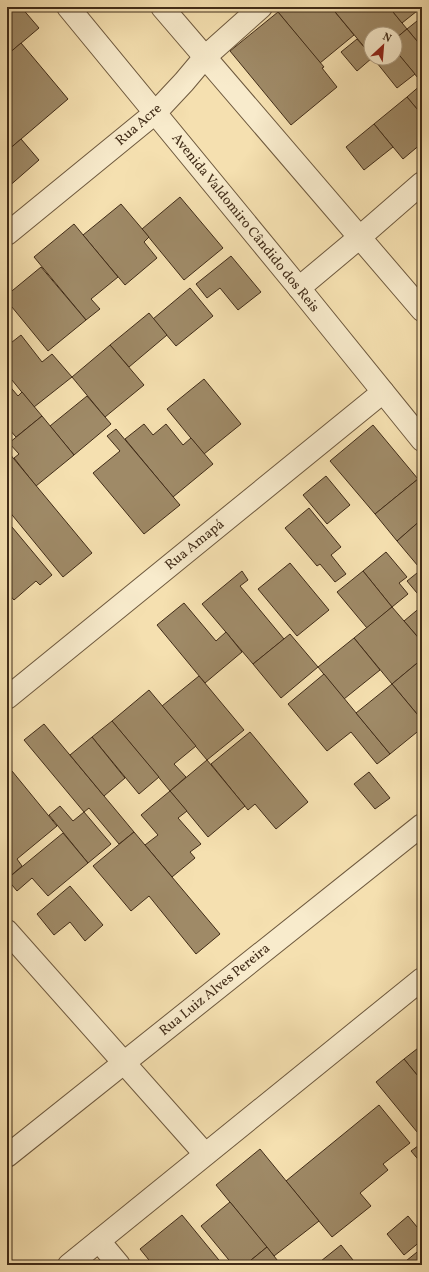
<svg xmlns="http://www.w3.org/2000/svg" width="429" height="1272" viewBox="0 0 429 1272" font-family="Vollkorn,serif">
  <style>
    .building { fill: #9f8a67; stroke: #412c18 }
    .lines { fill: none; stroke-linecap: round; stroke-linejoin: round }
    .minor-casing { stroke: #6e593e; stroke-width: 24 }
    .tertiary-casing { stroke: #6e593e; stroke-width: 24 }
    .minor { stroke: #f8ebcc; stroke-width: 22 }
    .tertiary { stroke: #f8ebcc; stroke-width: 22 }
    .labels { text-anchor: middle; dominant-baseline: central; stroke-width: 4; stroke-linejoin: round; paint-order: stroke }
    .street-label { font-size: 14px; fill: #412c18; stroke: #f8ebcc }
  </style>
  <rect width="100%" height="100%" fill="#f5e0b0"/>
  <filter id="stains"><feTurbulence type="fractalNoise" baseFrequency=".005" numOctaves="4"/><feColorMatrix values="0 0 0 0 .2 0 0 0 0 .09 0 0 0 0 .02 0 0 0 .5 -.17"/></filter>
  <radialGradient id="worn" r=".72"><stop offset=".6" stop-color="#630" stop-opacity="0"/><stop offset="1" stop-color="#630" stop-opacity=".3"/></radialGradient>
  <g class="building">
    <polygon points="17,7 21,7 39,28 7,55 7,15"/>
    <polygon points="284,7 331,7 354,35 320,63 278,12"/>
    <polygon points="331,7 389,7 407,29 395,39 395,34 371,34 371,55"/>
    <polygon points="389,7 422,7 402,23"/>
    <polygon points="278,12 324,67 322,68 337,87 291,125 230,51"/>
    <polygon points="422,17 422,47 407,29"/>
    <polygon points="407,29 422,47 422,83 395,50 395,39"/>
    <polygon points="357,39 371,55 371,58 372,58 357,71 341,52"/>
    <polygon points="21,43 68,99 7,151 7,55"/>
    <polygon points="395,50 415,74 397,88 373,58 395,58"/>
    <polygon points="422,84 422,115 407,97"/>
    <polygon points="407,97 422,115 422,143 403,159 374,124"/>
    <polygon points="374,124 393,147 364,170 346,147"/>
    <polygon points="21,139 39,160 7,188 7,151"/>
    <polygon points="180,197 223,248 184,280 142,229"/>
    <polygon points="121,204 149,237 144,242 157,258 125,285 83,235"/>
    <polygon points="74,224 118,277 91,299 100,309 86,320 34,257"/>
    <polygon points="231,256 261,292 238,310 220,288 207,298 196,284"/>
    <polygon points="41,267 86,320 48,351 7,301 7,295"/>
    <polygon points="190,288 213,316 176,346 153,319"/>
    <polygon points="149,313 167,335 129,367 110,345"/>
    <polygon points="21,335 42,362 52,354 72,377 34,407 7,374 7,346"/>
    <polygon points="110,345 144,385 105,417 72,377"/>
    <polygon points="204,379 241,424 204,454 167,409"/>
    <polygon points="7,383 18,396 22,392 42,416 16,437 7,427"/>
    <polygon points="87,396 111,424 74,455 50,426"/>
    <polygon points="42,416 74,455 36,486 14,458 19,454 9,443"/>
    <polygon points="144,424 153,435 166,424 183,445 191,438 213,464 173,497 125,439"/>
    <polygon points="373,425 418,479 375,514 330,461"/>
    <polygon points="116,429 180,505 144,534 93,473 120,451 107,436"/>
    <polygon points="9,453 92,553 63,577 8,510 7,510 7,454"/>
    <polygon points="326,476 350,505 327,524 303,495"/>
    <polygon points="418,479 422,484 422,519 397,541 375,514"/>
    <polygon points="309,508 341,547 331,555 346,574 335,582 320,564 317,566 285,528"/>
    <polygon points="422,519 422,562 418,566 397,541"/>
    <polygon points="7,521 52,575 40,585 36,581 14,600 7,592"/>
    <polygon points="386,552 407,577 399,583 408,594 392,607 363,571"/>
    <polygon points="290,563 329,610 297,636 258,589"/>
    <polygon points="422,569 422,599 407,581"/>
    <polygon points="242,571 248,580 240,586 284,639 253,664 202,604"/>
    <polygon points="363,571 392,607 367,628 337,592"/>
    <polygon points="184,603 216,641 226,632 242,652 205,683 157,625"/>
    <polygon points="422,606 422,642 404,621"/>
    <polygon points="392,607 422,642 422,659 392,684 354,638"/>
    <polygon points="290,634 318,667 281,698 253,664"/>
    <polygon points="354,638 380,670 344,699 318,667"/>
    <polygon points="422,659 422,720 392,684"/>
    <polygon points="324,674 390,754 377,764 351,732 327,751 288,704"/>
    <polygon points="199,676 244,730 207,760 162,706"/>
    <polygon points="392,684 422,720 422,728 390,754 356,713"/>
    <polygon points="149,690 196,746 174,764 186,777 170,791 112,721"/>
    <polygon points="112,721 159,777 139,794 92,737"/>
    <polygon points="44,724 134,832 119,844 89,808 84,812 24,740"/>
    <polygon points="250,732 308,802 276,829 255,804 248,810 211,764"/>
    <polygon points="92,737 125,778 104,796 70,755"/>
    <polygon points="207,760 245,806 208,837 170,791"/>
    <polygon points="12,771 57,826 17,859 22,866 7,879 7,775"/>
    <polygon points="369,772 390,798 375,809 354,784"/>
    <polygon points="170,791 187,811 178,818 201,844 190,852 195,858 172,877 145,845 158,835 141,815"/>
    <polygon points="60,806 73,821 84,812 111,844 88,863 49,815"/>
    <polygon points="134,832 220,934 196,954 149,896 131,911 93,866"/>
    <polygon points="63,833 88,863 48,896 32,878 17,891 7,879"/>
    <polygon points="70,886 103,925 85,941 70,922 54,935 37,914"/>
    <polygon points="422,1045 422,1081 404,1059"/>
    <polygon points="404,1059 422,1081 422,1138 376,1082"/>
    <polygon points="379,1105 410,1143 383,1164 388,1170 360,1193 371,1206 332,1237 286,1181"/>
    <polygon points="422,1143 422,1164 411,1151"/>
    <polygon points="260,1149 319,1221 274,1256 216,1185"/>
    <polygon points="230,1202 267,1247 245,1265 233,1265 201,1226"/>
    <polygon points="182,1215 223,1265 153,1265 140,1249"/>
    <polygon points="408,1216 422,1233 422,1240 404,1255 387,1234"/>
    <polygon points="341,1245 357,1265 316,1265"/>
    <polygon points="267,1247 281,1265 245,1265"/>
    <polygon points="422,1248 422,1265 401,1265"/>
  </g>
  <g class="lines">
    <g class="minor-casing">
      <g id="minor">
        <polyline points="68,7 299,288 422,440"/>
        <polyline points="162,7 422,310"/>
        <polyline points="7,234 155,113 184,82 205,57 261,7"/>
        <polyline points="299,288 360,237 422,183"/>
        <polyline points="7,698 383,392"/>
        <polyline points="7,931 205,1154"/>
        <polyline points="7,1156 422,825"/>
        <polyline points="99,1241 119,1265"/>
      </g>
    </g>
    <g class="tertiary-casing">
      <polyline id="tertiary" points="69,1265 422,979"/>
    </g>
    <use href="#minor" class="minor"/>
    <use href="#tertiary" class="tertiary"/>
  </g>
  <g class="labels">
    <g class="street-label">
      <text transform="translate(139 125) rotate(-41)">Rua Acre</text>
      <text transform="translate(245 223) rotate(51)">Avenida Valdomiro Cândido dos Reis</text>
      <text transform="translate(195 545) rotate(-39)">Rua Amapá</text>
      <text transform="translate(215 990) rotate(-39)">Rua Luiz Alves Pereira</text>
    </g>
  </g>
  <rect width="429" height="1272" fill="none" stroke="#f5e0b0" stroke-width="24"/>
  <rect x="8" y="8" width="413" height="1256" fill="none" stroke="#412c18" stroke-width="2"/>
  <rect x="12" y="12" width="405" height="1248" fill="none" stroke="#412c18"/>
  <g transform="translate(383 46) rotate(26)"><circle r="19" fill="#f8ebcc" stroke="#af9f84"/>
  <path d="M0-3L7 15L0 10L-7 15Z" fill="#8f2418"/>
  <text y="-6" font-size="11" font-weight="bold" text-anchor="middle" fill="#412c18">N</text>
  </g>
  <rect width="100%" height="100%" filter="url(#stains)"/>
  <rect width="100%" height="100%" fill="url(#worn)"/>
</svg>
